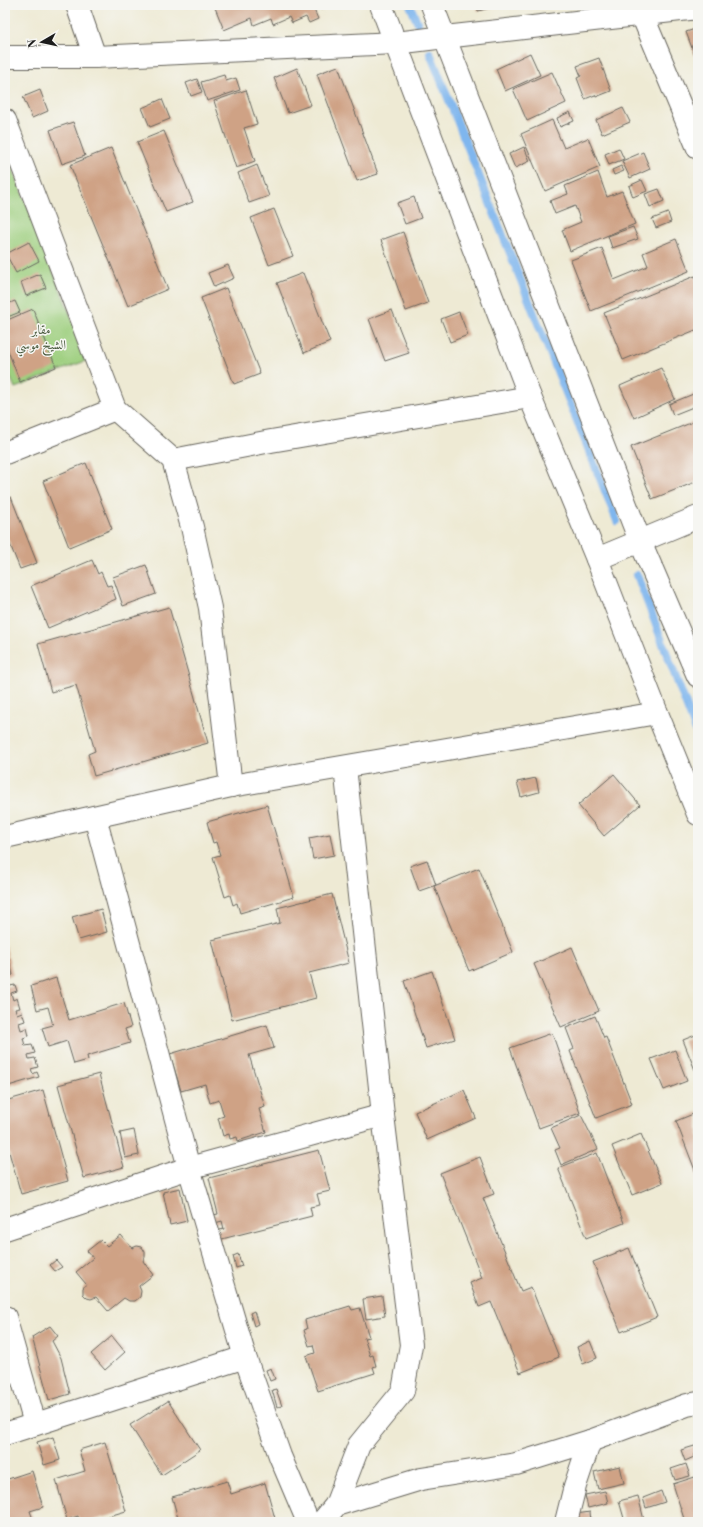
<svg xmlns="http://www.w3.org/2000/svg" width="703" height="1527" viewBox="0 0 703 1527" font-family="'Libre Bodoni',Amiri,serif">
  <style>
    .green { fill: #9ecf7f; stroke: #5d764e }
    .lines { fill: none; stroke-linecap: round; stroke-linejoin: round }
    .stream { stroke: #7fb6ee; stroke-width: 8 }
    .building { fill: #cfa285 }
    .minor-casing { stroke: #66645c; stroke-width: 24 }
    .minor { stroke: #fff; stroke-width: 22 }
    .labels { text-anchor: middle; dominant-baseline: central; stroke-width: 3; stroke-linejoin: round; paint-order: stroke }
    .park-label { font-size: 13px; fill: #4a5b3f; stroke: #f6f6f2 }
  </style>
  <rect width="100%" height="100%" fill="#f6f6f2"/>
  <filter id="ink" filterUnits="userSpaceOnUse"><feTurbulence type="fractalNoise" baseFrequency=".025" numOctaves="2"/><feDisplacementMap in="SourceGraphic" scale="8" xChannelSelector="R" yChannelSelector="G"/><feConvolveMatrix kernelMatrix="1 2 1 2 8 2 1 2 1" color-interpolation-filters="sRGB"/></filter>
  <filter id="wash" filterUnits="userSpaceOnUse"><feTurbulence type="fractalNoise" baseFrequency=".012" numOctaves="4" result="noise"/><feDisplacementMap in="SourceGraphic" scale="16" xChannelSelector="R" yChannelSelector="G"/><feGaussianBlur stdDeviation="0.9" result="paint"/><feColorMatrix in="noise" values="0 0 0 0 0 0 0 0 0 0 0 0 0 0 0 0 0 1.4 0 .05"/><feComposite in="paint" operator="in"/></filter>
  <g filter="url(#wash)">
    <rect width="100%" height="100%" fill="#eeead4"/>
    <polygon class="green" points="5,149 88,360 15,388 5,364"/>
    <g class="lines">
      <g class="stream">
        <polyline points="410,5 418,24"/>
        <polyline points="430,53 617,521"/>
        <polyline points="637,575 698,736"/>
      </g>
    </g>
    <g id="blocks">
      <g class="building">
        <polygon points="214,5 312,5 318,19 309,23 306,17 292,23 289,17 273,24 271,18 254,25 252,18 224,30"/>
        <polygon points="319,5 333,5 321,10"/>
        <polygon points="477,5 498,5 498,6 478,11"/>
        <polygon points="698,28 698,64 686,32"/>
        <polygon points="530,53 540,75 505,91 496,69"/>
        <polygon points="599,58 611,91 596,97 595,95 585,99 577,78 581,76 577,66"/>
        <polygon points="338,66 378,174 357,181 317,74"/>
        <polygon points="297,68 311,105 288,113 274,78"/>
        <polygon points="552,72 566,103 527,121 513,89"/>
        <polygon points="224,75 226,81 236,78 240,90 207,101 201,82"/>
        <polygon points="197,79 202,92 191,96 186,83"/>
        <polygon points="40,90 48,111 32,118 23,97"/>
        <polygon points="246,90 257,124 244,128 255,161 236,168 214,101"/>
        <polygon points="162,99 170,119 150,127 142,108"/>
        <polygon points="623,108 630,122 602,134 596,120"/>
        <polygon points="570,112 574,121 560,127 557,118"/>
        <polygon points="552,120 564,148 588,138 600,167 545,191 521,134"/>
        <polygon points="73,122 85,156 62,164 50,130"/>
        <polygon points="164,131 193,202 166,212 137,142"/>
        <polygon points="524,147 530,161 515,168 509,154"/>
        <polygon points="111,148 168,289 128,306 70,165"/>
        <polygon points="619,148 624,159 609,165 605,154"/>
        <polygon points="643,152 650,169 630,178 622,161"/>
        <polygon points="257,165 269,196 249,203 238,173"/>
        <polygon points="621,166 624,171 614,175 612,170"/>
        <polygon points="598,172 607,197 622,191 635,224 570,251 562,230 581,222 575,206 555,214 550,201 568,194 565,186"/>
        <polygon points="642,180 647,191 633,197 629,186"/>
        <polygon points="659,189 664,201 650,207 645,194"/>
        <polygon points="414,197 421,218 405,224 397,203"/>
        <polygon points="274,209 293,256 269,265 251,218"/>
        <polygon points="668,213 671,222 656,228 652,219"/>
        <polygon points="633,227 638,239 612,248 608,236"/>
        <polygon points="403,232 428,303 406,311 381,240"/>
        <polygon points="676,239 689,271 591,311 571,260 602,248 614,280 648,266 643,253"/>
        <polygon points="29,242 39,261 16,273 6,254"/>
        <polygon points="228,265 234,278 214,287 208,273"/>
        <polygon points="303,273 330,342 304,353 277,283"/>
        <polygon points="40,274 46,288 26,296 21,282"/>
        <polygon points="695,276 698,284 698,329 623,360 604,313"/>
        <polygon points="226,288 260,374 234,384 201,298"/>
        <polygon points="15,301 20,312 5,318 5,305"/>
        <polygon points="33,309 56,367 20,382 5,343 5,321"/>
        <polygon points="392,310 409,353 385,361 369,319"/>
        <polygon points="459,312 468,335 450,342 441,319"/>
        <polygon points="661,368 675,399 634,418 620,386"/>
        <polygon points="698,392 698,405 673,415 669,404"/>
        <polygon points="698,420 698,481 652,499 631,447"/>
        <polygon points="86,463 112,529 69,547 43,481"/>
        <polygon points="11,497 37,563 20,569 5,532 5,499"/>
        <polygon points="92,560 98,574 101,572 107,586 111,585 116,599 48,628 31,586"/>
        <polygon points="146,565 156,594 123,606 113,577"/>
        <polygon points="169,607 208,743 94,776 88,754 95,751 76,685 51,692 38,644"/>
        <polygon points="614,774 640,805 604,836 578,805"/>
        <polygon points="536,778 539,792 521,797 517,782"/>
        <polygon points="267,805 294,897 240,913 237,903 233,905 230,895 225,897 213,857 220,855 216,842 213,843 207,822"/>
        <polygon points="330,834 334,855 313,859 309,838"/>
        <polygon points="427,860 436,885 419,891 410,866"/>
        <polygon points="479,868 513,952 469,971 434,886"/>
        <polygon points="332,894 349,963 309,973 316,998 232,1020 212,940 280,923 277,908"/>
        <polygon points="101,909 107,932 79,940 72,917"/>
        <polygon points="5,945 13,975 5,977"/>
        <polygon points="572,947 599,1011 561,1027 534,964"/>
        <polygon points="432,971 455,1039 426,1048 404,981"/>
        <polygon points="56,978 69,1020 124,1003 131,1027 125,1029 130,1043 87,1056 88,1060 74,1064 67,1041 48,1047 42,1028 53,1025 48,1007 37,1010 31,986"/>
        <polygon points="15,985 17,991 11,993 13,1000 17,998 20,1008 15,1009 17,1014 22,1012 25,1021 19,1023 21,1030 27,1028 29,1036 23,1038 25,1046 32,1045 35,1053 28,1055 29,1059 35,1058 38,1067 31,1069 33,1074 37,1072 39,1077 5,1087 5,987"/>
        <polygon points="595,1016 604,1038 606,1037 632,1104 596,1118 570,1051 574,1049 566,1028"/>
        <polygon points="267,1025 274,1048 249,1055 265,1107 259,1109 266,1132 238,1141 237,1137 230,1139 229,1134 223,1136 218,1118 224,1116 219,1100 210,1103 205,1084 181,1091 170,1054"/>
        <polygon points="552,1033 580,1113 539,1128 510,1048"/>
        <polygon points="698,1034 698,1069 695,1070 683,1040"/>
        <polygon points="675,1050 687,1081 664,1090 651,1059"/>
        <polygon points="99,1074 124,1167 84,1178 58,1085"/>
        <polygon points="43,1090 68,1181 21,1194 5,1138 5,1101"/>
        <polygon points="464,1090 476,1118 427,1140 415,1112"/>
        <polygon points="698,1112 698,1178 676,1121"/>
        <polygon points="581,1115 598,1149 561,1165 555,1150 560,1148 551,1128"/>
        <polygon points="134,1130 139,1155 125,1158 120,1133"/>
        <polygon points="641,1134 662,1183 632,1195 612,1146"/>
        <polygon points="319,1150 330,1191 317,1194 320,1205 310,1207 312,1216 218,1240 216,1231 224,1229 222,1221 215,1223 213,1215 218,1214 209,1178"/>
        <polygon points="597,1153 624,1223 586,1238 558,1168"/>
        <polygon points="480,1157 494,1194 483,1198 521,1291 531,1287 559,1357 520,1373 491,1302 479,1307 470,1283 482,1278 440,1173"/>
        <polygon points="180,1188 187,1221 170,1225 163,1192"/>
        <polygon points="121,1235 132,1248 137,1246 142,1247 145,1252 145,1257 143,1261 153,1275 139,1286 141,1291 140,1297 135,1301 129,1301 124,1298 108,1311 96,1297 91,1299 87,1298 83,1294 83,1288 86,1284 76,1272 93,1258 87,1251 101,1240 107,1246"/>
        <polygon points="629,1248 657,1317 621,1332 593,1262"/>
        <polygon points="238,1254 242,1266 236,1268 233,1256"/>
        <polygon points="56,1260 62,1267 55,1271 50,1265"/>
        <polygon points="382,1296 385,1316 366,1319 363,1299"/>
        <polygon points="350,1306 352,1310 360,1308 369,1337 364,1338 370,1356 373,1355 376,1366 373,1367 375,1373 318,1391 306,1356 315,1353 313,1345 309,1346 304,1330 307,1329 305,1320"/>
        <polygon points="254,1311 258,1324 254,1326 250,1313"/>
        <polygon points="50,1326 58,1336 52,1341 61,1358 70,1394 49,1400 32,1337"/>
        <polygon points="112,1336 125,1352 105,1370 91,1354"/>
        <polygon points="590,1341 597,1358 583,1364 577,1347"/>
        <polygon points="271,1368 275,1379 270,1381 266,1370"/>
        <polygon points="276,1389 282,1406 277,1407 272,1390"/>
        <polygon points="168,1401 200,1450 162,1475 130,1425"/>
        <polygon points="53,1437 60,1460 44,1465 37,1442"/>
        <polygon points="105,1442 126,1511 88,1522 79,1522 78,1516 67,1520 56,1480 85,1471 79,1450"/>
        <polygon points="698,1445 698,1453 694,1455 694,1457 685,1461 681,1450"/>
        <polygon points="686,1464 690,1476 675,1480 671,1469"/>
        <polygon points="620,1466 624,1483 598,1489 594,1472"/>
        <polygon points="32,1471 43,1507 30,1511 34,1522 5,1522 5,1480"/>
        <polygon points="698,1476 698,1522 685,1522 673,1484"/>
        <polygon points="227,1481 231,1494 265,1483 276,1522 179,1522 172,1497"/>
        <polygon points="605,1491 608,1503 588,1508 585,1495"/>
        <polygon points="661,1491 665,1502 646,1508 643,1498"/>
        <polygon points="638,1496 644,1520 637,1522 625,1522 619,1501"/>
        <polygon points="590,1512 591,1522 578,1522 576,1514"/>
      </g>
    </g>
  </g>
  <g filter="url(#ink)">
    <use href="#blocks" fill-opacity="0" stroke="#66645c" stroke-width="1"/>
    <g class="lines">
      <g class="minor-casing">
        <g id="minor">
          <polyline points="77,5 95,57"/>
          <polyline points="381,5 530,397 597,559 657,713 698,814"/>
          <polyline points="432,5 640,541 698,676"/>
          <polyline points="638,5 698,148"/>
          <polyline points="5,57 95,57 396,43 445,37 698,8"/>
          <polyline points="5,120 115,409 173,460 192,527 210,608 231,786"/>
          <polyline points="5,453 115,409"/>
          <polyline points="173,460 271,441 530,397"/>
          <polyline points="597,559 698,517"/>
          <polyline points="95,817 189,1168 245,1357 280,1456 308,1522"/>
          <polyline points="5,837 231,786 657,713"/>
          <polyline points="5,1229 189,1168 383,1115 345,767"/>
          <polyline points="5,1317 35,1424"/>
          <polyline points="5,1434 245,1357"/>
          <polyline points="336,1505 359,1445 403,1391 411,1345 383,1115"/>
          <polyline points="322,1522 336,1505 421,1479 516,1464 590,1441 687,1405 698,1403"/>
          <polyline points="566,1522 575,1486 590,1441"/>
        </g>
      </g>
      <use href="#minor" class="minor"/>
    </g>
  </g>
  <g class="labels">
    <g class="park-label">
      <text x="41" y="330">مقابر<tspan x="41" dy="15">الشيخ موسي</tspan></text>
    </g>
  </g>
  <rect width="703" height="1527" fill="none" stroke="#f6f6f2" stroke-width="20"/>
  <g transform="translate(42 42) rotate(261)" stroke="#f6f6f2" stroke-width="3" paint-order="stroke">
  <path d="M0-3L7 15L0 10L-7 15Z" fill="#1c1c1c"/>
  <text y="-6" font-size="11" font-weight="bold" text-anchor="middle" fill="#1c1c1c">N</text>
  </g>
</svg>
